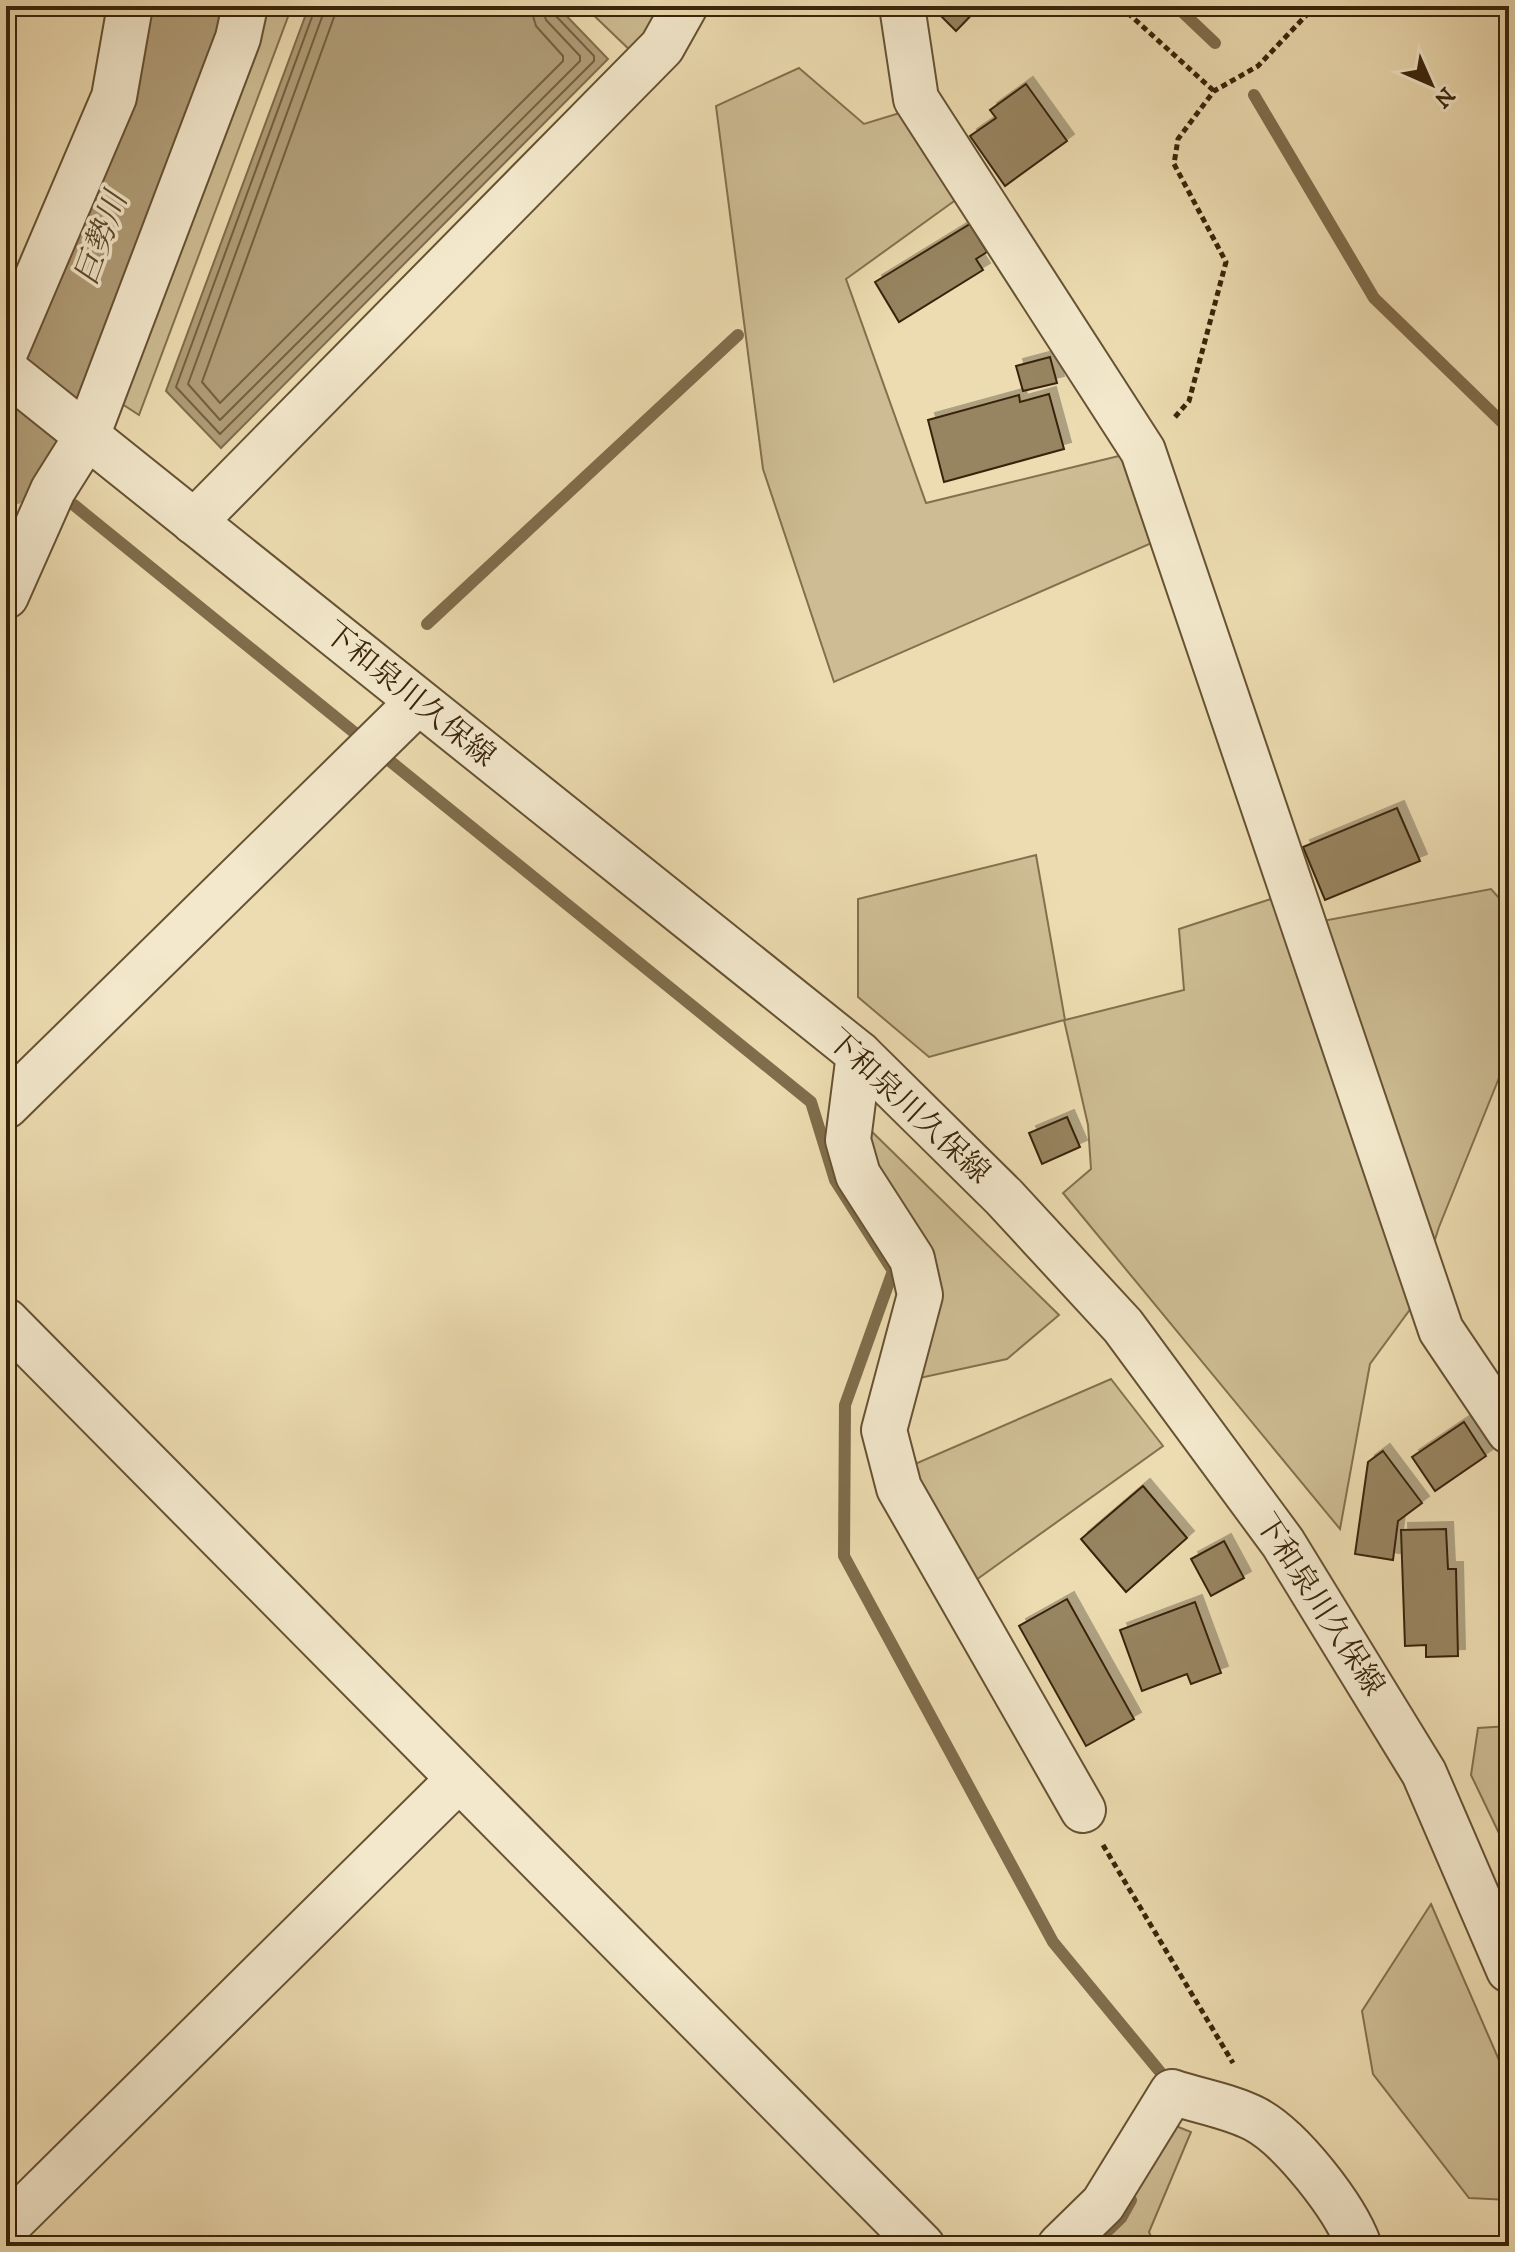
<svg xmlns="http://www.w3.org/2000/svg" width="1515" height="2252" viewBox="0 0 1515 2252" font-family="'IM FELL DW Pica','Noto Serif JP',serif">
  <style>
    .green { fill: #cebd94; stroke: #84704e; stroke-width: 2 }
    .water { fill: #b09d78; stroke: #806d4c; stroke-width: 2 }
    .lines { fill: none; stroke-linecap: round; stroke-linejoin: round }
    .shore { stroke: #746040; stroke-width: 2 }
    .stream { stroke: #806d4c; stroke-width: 12 }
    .river { stroke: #b09d78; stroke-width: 78 }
    .building { fill: #978460; stroke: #392409; stroke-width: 2; filter: url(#shadow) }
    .minor-casing { stroke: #665233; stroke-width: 48 }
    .path { stroke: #392409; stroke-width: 5; stroke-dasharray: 6 4; stroke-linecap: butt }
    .minor { stroke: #f3e8cc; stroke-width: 44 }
    .labels { text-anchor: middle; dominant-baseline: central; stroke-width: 7; stroke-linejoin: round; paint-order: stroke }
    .street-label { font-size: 30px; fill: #392409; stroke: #f3e8cc }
    .water-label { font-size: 32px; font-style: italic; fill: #5d482a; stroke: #f3e8cc }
  </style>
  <defs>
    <filter id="shadow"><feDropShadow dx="7" dy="-7" stdDeviation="0" flood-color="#0004"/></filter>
  </defs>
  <rect width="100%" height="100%" fill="#eddcb1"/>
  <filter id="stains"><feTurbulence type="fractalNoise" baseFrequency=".0025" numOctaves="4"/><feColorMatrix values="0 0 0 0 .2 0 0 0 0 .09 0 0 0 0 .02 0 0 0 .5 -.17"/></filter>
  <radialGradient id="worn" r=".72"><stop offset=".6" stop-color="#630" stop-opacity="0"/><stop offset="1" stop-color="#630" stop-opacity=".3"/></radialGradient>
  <g class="green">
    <polygon points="255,6 292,6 139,415 113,398"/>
    <polygon points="584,6 660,6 634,54"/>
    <polygon points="799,68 864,124 903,112 957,199 846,279 926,503 1123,455 1154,542 834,682 763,469 716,106"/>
    <polygon points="1036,855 1065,1020 1184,990 1179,929 1280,896 1323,921 1491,889 1509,909 1509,1053 1439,1227 1414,1304 1370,1364 1340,1529 1063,1193 1091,1169 1088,1125 1064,1020 929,1057 858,997 858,899"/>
    <polygon points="859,1119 1059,1315 1007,1359 906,1381 934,1274 866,1166"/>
    <polygon points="1111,1379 1163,1446 969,1585 908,1467"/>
    <polygon points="1509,1726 1509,1854 1471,1775 1478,1728"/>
    <polygon points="1431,1904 1509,2083 1509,2200 1469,2198 1373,2074 1362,2011"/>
    <polygon points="1166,2122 1191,2132 1149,2232 1155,2246 1080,2246"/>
  </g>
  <polygon class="water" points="309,6 557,6 608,59 221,448 166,391"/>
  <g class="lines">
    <g class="shore">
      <polyline points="316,6 176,387 220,434 594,61 594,56 554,14 552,6"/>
      <polyline points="326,6 188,384 220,420 580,61 580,56 546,20 542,6"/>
      <polyline points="338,6 202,382 220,403 563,61 563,56 536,26 530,6"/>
    </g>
    <g class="stream">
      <polyline points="1176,6 1215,43"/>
      <polyline points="1254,95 1374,298 1509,429"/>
      <polyline points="74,505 355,733"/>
      <polyline points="427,624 738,335"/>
      <polyline points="390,761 811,1102 835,1180 893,1271 845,1405 844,1556 1053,1942 1161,2073"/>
      <polyline points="1092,2246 1121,2218 1131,2200"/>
    </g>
    <polyline class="river" points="6,467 81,295 188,6"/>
  </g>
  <g class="building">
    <polygon points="931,6 980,6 956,31"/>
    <polygon points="1026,84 1067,141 1005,186 970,136 996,118 990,110"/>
    <polygon points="970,224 987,252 976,259 983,270 899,322 875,282"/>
    <polygon points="1050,357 1057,383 1023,391 1016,366"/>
    <polygon points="1049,394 1064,449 944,482 928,420 1019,395 1020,402"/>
    <polygon points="1397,808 1420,861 1325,900 1303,847"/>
    <polygon points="1067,1117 1080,1147 1042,1164 1029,1133"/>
    <polygon points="1464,1422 1486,1456 1435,1491 1412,1457"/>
    <polygon points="1383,1451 1422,1503 1398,1521 1393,1560 1355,1554 1368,1462"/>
    <polygon points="1143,1486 1187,1538 1126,1592 1081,1539"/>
    <polygon points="1446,1529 1448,1569 1456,1569 1458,1656 1426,1657 1426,1645 1405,1646 1401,1530"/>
    <polygon points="1224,1541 1244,1578 1211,1596 1191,1559"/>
    <polygon points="1067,1599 1134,1719 1086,1746 1019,1626"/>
    <polygon points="1195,1602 1221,1673 1191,1684 1187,1674 1142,1691 1120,1630"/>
  </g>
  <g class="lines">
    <g class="minor-casing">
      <g id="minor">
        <polyline points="902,6 916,99 1143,451 1441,1330 1509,1431"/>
        <polyline points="6,350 114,97 130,6"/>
        <polyline points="6,371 859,1054 1004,1197 1123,1326 1283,1543 1424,1773 1509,1970"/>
        <polyline points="194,522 662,47 685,6"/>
        <polyline points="6,596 53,490 87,436 238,38 245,6"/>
        <polyline points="859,1054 848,1140 858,1175 912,1259 920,1295 884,1430 899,1488 1083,1810"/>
        <polyline points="6,1106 418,702"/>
        <polyline points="6,1321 922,2246"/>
        <polyline points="6,2227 458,1780"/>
        <path d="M1060 2246 1103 2204 1172 2092C1198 2101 1230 2106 1255 2119 1291 2138 1345 2207 1359 2246"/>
      </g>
    </g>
    <g class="path">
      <polyline points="1120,6 1214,91"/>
      <polyline points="1175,417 1189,401 1226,262 1174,164 1178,139 1214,91 1258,66 1315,6"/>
      <polyline points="1103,1845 1233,2063"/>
    </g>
    <use href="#minor" class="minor"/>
  </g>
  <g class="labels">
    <g class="street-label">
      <text transform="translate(409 695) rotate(39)">下和泉川久保線</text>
      <text transform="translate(908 1107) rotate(43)">下和泉川久保線</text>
      <text transform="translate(1319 1605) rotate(57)">下和泉川久保線</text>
    </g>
    <g class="water-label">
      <text transform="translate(102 239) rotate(-70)">巨勢川</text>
    </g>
  </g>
  <rect width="1515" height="2252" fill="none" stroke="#eddcb1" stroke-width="32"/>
  <rect x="8" y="8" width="1499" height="2236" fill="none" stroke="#392409" stroke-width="4"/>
  <rect x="16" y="16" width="1483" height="2220" fill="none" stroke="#392409" stroke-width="2"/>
  <g transform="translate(1431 84) rotate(135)" stroke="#f3e8cc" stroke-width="6" paint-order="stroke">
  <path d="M0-6L14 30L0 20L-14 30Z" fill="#392409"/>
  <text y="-12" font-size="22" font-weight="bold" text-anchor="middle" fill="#392409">N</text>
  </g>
  <rect width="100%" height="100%" filter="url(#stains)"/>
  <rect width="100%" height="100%" fill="url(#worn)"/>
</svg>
